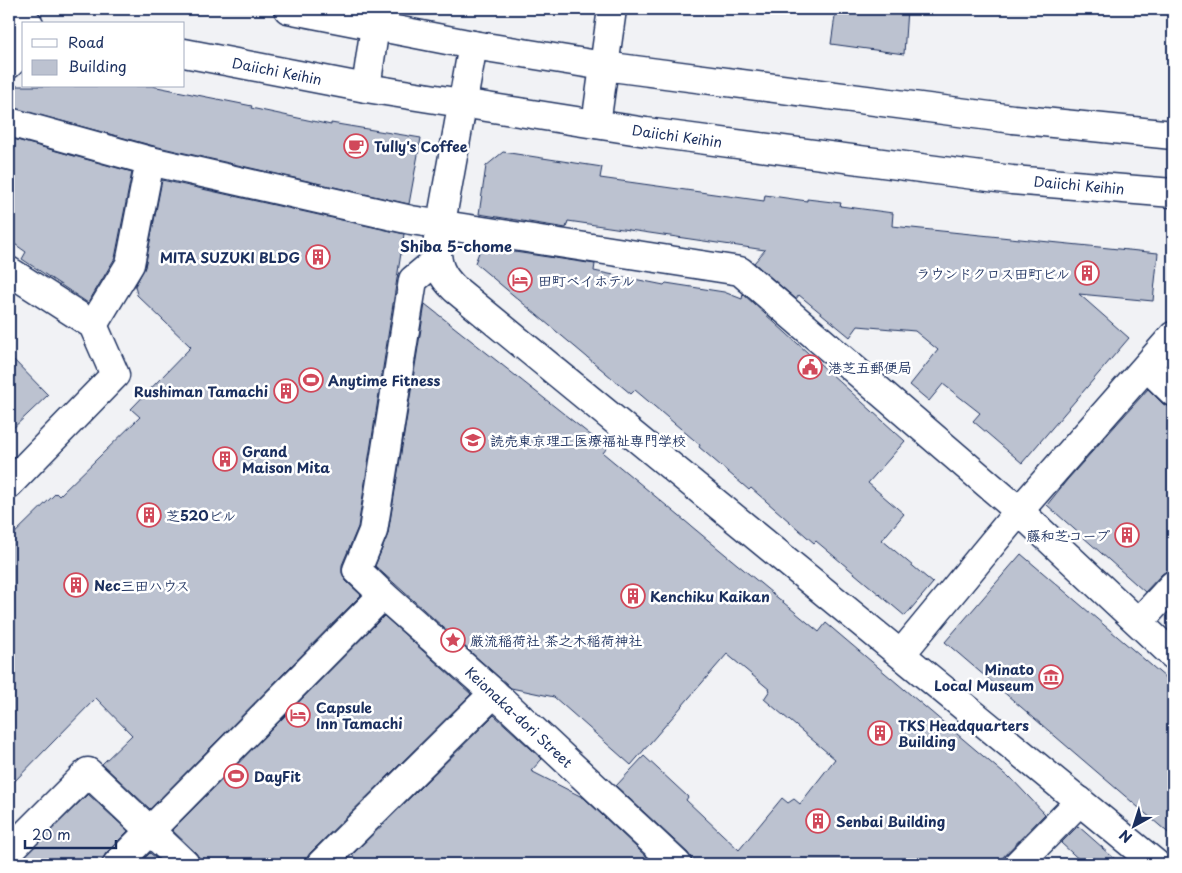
<svg xmlns="http://www.w3.org/2000/svg" width="1182" height="873" viewBox="0 0 1182 873" font-family="'Playpen Sans','Klee One',sans-serif">
  <style>
    .building { fill: #bcc2d0; stroke: #1b2f5e }
    .lines { fill: none; stroke-linecap: round; stroke-linejoin: round }
    .minor-casing { stroke: #1b2f5e; stroke-width: 31 }
    .highway-casing { stroke: #1b2f5e; stroke-width: 31 }
    .minor { stroke: #fff; stroke-width: 28 }
    .highway { stroke: #fff; stroke-width: 28 }
    .labels { text-anchor: middle; dominant-baseline: central; stroke-width: 5; stroke-linejoin: round; paint-order: stroke }
    .street-label { font-size: 14px; fill: #1b2f5e; stroke: #fff }
    .poi-label { font-size: 14px; font-weight: bold; fill: #1b2f5e; stroke: #fff; text-anchor: start }
    .neighbourhood-label { font-size: 15px; font-weight: bold; fill: #1b2f5e; stroke: #fff }
  </style>
  <rect width="100%" height="100%" fill="#f1f2f5"/>
  <filter id="ink" filterUnits="userSpaceOnUse"><feTurbulence type="fractalNoise" baseFrequency=".02" numOctaves="2"/><feDisplacementMap in="SourceGraphic" scale="10" xChannelSelector="R" yChannelSelector="G"/><feConvolveMatrix kernelMatrix="1 2 1 2 8 2 1 2 1" color-interpolation-filters="sRGB"/></filter>
  <g filter="url(#ink)">
    <g class="building">
      <polygon points="836,9 907,9 904,54 831,44"/>
      <polygon points="9,86 152,86 252,106 251,108 331,125 331,123 421,138 409,204 154,146 9,107"/>
      <polygon points="13,139 132,172 115,258 88,303 22,259 26,252 9,240 9,146"/>
      <polygon points="503,152 602,167 600,178 764,201 765,195 807,201 807,199 841,203 840,206 893,213 892,226 1158,253 1153,301 1079,294 1129,338 1022,463 973,421 980,413 943,384 929,401 910,385 938,350 915,331 858,326 850,337 799,295 796,299 754,263 765,250 568,221 566,228 479,214 486,166"/>
      <polygon points="162,180 404,234 358,527 342,565 342,573 346,581 361,595 150,809 102,764 132,735 96,698 9,787 9,539 56,493 59,496 140,417 131,409 191,347 137,295 135,286 145,267"/>
      <polygon points="481,247 595,264 594,271 664,285 666,283 724,292 742,299 743,294 905,441 868,483 904,514 882,540 933,583 905,616 816,541 814,543 751,488 749,490 699,447 700,445 635,390 631,394 475,263"/>
      <polygon points="425,304 607,448 603,453 819,632 826,623 1009,778 1010,777 1045,814 996,864 692,864 692,859 688,853 616,786 644,756 688,797 686,800 739,850 782,798 788,803 794,799 800,804 835,759 764,699 770,690 727,654 631,765 554,697 511,688 375,566 388,534"/>
      <polygon points="9,355 48,395 9,432"/>
      <polygon points="1148,389 1163,404 1169,407 1173,407 1173,570 1168,570 1162,574 1145,592 1047,505 1067,480"/>
      <polygon points="1021,554 1173,684 1173,837 945,642"/>
      <polygon points="384,616 471,694 310,853 306,859 306,864 200,864 200,859 196,853 172,830"/>
      <polygon points="494,715 542,759 531,771 584,798 654,864 362,864 352,855"/>
      <polygon points="88,794 128,831 106,853 102,860 102,864 16,864"/>
      <polygon points="1078,826 1103,848 1102,848 1121,864 1084,864 1061,843"/>
      <polygon points="150,853 163,864 139,864"/>
    </g>
    <g class="lines">
      <g class="minor-casing">
        <g id="minor">
          <path d="M473 45 437 245C436 264 441 276 455 289L1156 864"/>
          <polyline points="9,64 16,57 22,22"/>
          <polyline points="9,122 150,161 411,220 740,271 1019,511 1173,655"/>
          <polyline points="596,124 612,9"/>
          <polyline points="437,260 413,280 373,531 357,570 383,595 494,693 677,864"/>
          <polyline points="9,271 93,325 115,375 9,484"/>
          <polyline points="93,325 130,264 150,161"/>
          <polyline points="1147,367 1173,392"/>
          <polyline points="1139,622 1173,585"/>
          <polyline points="901,654 1019,511 1173,336"/>
          <polyline points="9,851 88,772 185,864"/>
          <polyline points="117,864 383,595"/>
          <polyline points="321,864 494,693"/>
          <polyline points="1018,864 1080,801"/>
        </g>
      </g>
      <g class="highway-casing">
        <g id="highway">
          <polyline points="288,9 473,45 604,66 1013,119 1173,135"/>
          <polyline points="9,21 29,24"/>
          <polyline points="184,53 366,88 646,132 1012,180 1173,193"/>
          <polyline points="366,88 375,26"/>
        </g>
      </g>
      <use href="#minor" class="minor"/>
      <use href="#highway" class="highway"/>
    </g>
  </g>
  <defs>
    <g id="cafe-ring" transform="scale(1.25)"><circle r="9.5" fill="#fff" stroke="#d1495b" stroke-width="1.5"/><path d="M-5.5-4.5H6V0H3Q3 3.5 0 3.5H-2.5Q-5.5 3.5-5.5 0ZM3-3.2v2h1.7v-2ZM-6 4.5H4V6H-6Z" fill="#d1495b"/></g>
    <g id="building-ring" transform="scale(1.25)"><circle r="9.5" fill="#fff" stroke="#d1495b" stroke-width="1.5"/><path d="M-4-6H4V6H1V3H-1V6H-4ZM-2.5-4.3h1.7v1.8h-1.7ZM.8-4.3h1.7v1.8H.8ZM-2.5-1h1.7V.8h-1.7ZM.8-1h1.7V.8H.8Z" fill="#d1495b"/></g>
    <g id="hotel-ring" transform="scale(1.25)"><circle r="9.5" fill="#fff" stroke="#d1495b" stroke-width="1.5"/><path d="M-6-4.5h1.5V1H6V5H4.5V3h-9V5H-6ZM-4 0a1.8 1.8 0 1 1 3.6 0ZM.5 0V-2.5h3Q6-2.5 6 0Z" fill="#d1495b"/></g>
    <g id="civic-ring" transform="scale(1.25)"><circle r="9.5" fill="#fff" stroke="#d1495b" stroke-width="1.5"/><path d="M-.6-6.5H3V-4.5H.6V-3L4-1V1h2V6H-6V1h2V-1L-.6-3ZM-1.2 2.5V6h2.4V2.5Z" fill="#d1495b"/></g>
    <g id="stadium-ring" transform="scale(1.25)"><circle r="9.5" fill="#fff" stroke="#d1495b" stroke-width="1.5"/><path d="M0-5a6.5 5 0 1 0 0 10a6.5 5 0 1 0 0-10ZM-3.5-1.8h7v3.6h-7Z" fill="#d1495b"/></g>
    <g id="school-ring" transform="scale(1.25)"><circle r="9.5" fill="#fff" stroke="#d1495b" stroke-width="1.5"/><path d="M0-5L7-2L0 1L-7-2ZM-4 1L0 2.5L4 1V4Q0 6-4 4Z" fill="#d1495b"/></g>
    <g id="sight-ring" transform="scale(1.25)"><circle r="9.5" fill="#fff" stroke="#d1495b" stroke-width="1.5"/><path d="M0-6L1.8-2.2L6-1.7L2.9 1.2L3.7 5.4L0 3.3L-3.7 5.4L-2.9 1.2L-6-1.7L-1.8-2.2Z" fill="#d1495b"/></g>
    <g id="museum-ring" transform="scale(1.25)"><circle r="9.5" fill="#fff" stroke="#d1495b" stroke-width="1.5"/><path d="M0-6L6-3V-2H-6V-3ZM-5-1h2V3h-2ZM-1-1h2V3h-2ZM3-1h2V3H3ZM-6 4H6V6H-6Z" fill="#d1495b"/></g>
  </defs>
  <g fill-rule="evenodd">
    <use href="#cafe-ring" x="356" y="146"/>
    <use href="#building-ring" x="318" y="257"/>
    <use href="#building-ring" x="1087" y="273"/>
    <use href="#hotel-ring" x="520" y="280"/>
    <use href="#civic-ring" x="810" y="367"/>
    <use href="#stadium-ring" x="311" y="380"/>
    <use href="#building-ring" x="286" y="391"/>
    <use href="#school-ring" x="473" y="440"/>
    <use href="#building-ring" x="225" y="459"/>
    <use href="#building-ring" x="149" y="515"/>
    <use href="#building-ring" x="1127" y="535"/>
    <use href="#building-ring" x="76" y="585"/>
    <use href="#building-ring" x="633" y="596"/>
    <use href="#sight-ring" x="453" y="640"/>
    <use href="#museum-ring" x="1051" y="677"/>
    <use href="#hotel-ring" x="298" y="715"/>
    <use href="#building-ring" x="880" y="733"/>
    <use href="#stadium-ring" x="236" y="776"/>
    <use href="#building-ring" x="818" y="821"/>
  </g>
  <g class="labels">
    <g class="street-label">
      <text transform="translate(277 71) rotate(11)">Daiichi Keihin</text>
      <text transform="translate(677 136) rotate(8)">Daiichi Keihin</text>
      <text transform="translate(1079 185) rotate(5)">Daiichi Keihin</text>
      <text transform="translate(519 717) rotate(43)">Keionaka-dori Street</text>
    </g>
    <g class="poi-label">
      <text x="374" y="146">Tully's Coffee</text>
      <text x="300" y="257" text-anchor="end">MITA SUZUKI BLDG</text>
      <text x="1070" y="273" text-anchor="end">ラウンドクロス田町ビル</text>
      <text x="538" y="280">田町ベイホテル</text>
      <text x="828" y="367">港芝五郵便局</text>
      <text x="328" y="380">Anytime Fitness</text>
      <text x="268" y="391" text-anchor="end">Rushiman Tamachi</text>
      <text x="490" y="440">読売東京理工医療福祉専門学校</text>
      <text x="242" y="451">Grand<tspan x="242" dy="16">Maison Mita</tspan></text>
      <text x="166" y="515">芝520ビル</text>
      <text x="1110" y="535" text-anchor="end">藤和芝コープ</text>
      <text x="94" y="585">Nec三田ハウス</text>
      <text x="650" y="596">Kenchiku Kaikan</text>
      <text x="470" y="640">厳流稲荷社 茶之木稲荷神社</text>
      <text x="1034" y="669" text-anchor="end">Minato<tspan x="1034" dy="16">Local Museum</tspan></text>
      <text x="316" y="707">Capsule<tspan x="316" dy="16">Inn Tamachi</tspan></text>
      <text x="898" y="725">TKS Headquarters<tspan x="898" dy="16">Building</tspan></text>
      <text x="254" y="776">DayFit</text>
      <text x="836" y="821">Senbai Building</text>
    </g>
    <g class="neighbourhood-label">
      <text x="456" y="245">Shiba 5-chome</text>
    </g>
  </g>
  <rect width="1182" height="873" fill="none" stroke="#fff" stroke-width="30"/>
  <rect x="15" y="15" width="1152" height="843" fill="none" stroke="#1b2f5e" stroke-width="2" filter="url(#ink)"/>
  <rect x="22" y="22" width="162" height="65" fill="#ffffff" stroke="#a4acbf"/>
  <rect x="32" y="39" width="25" height="8" fill="#ffffff" stroke="#a4acbf"/>
  <text x="68" y="48" font-size="15" fill="#1b2f5e">Road</text>
  <rect x="32" y="60" width="25" height="15" fill="#bcc2d0" stroke="#a4acbf"/>
  <text x="68" y="72" font-size="15" fill="#1b2f5e">Building</text>
  <g transform="translate(1134 826) rotate(219)" stroke="#ffffff" stroke-width="4" paint-order="stroke">
  <path d="M0-4L9 19L0 12L-9 19Z" fill="#1b2f5e"/>
  <text y="-8" font-size="14" font-weight="bold" text-anchor="middle" fill="#1b2f5e">N</text>
  </g>
  <path d="M25 840v8h91v-8" fill="none" stroke="#1b2f5e" stroke-width="2.5"/>
  <text x="32" y="840" font-size="15" fill="#1b2f5e" stroke="#ffffff" stroke-width="4" paint-order="stroke">20 m</text>
</svg>
